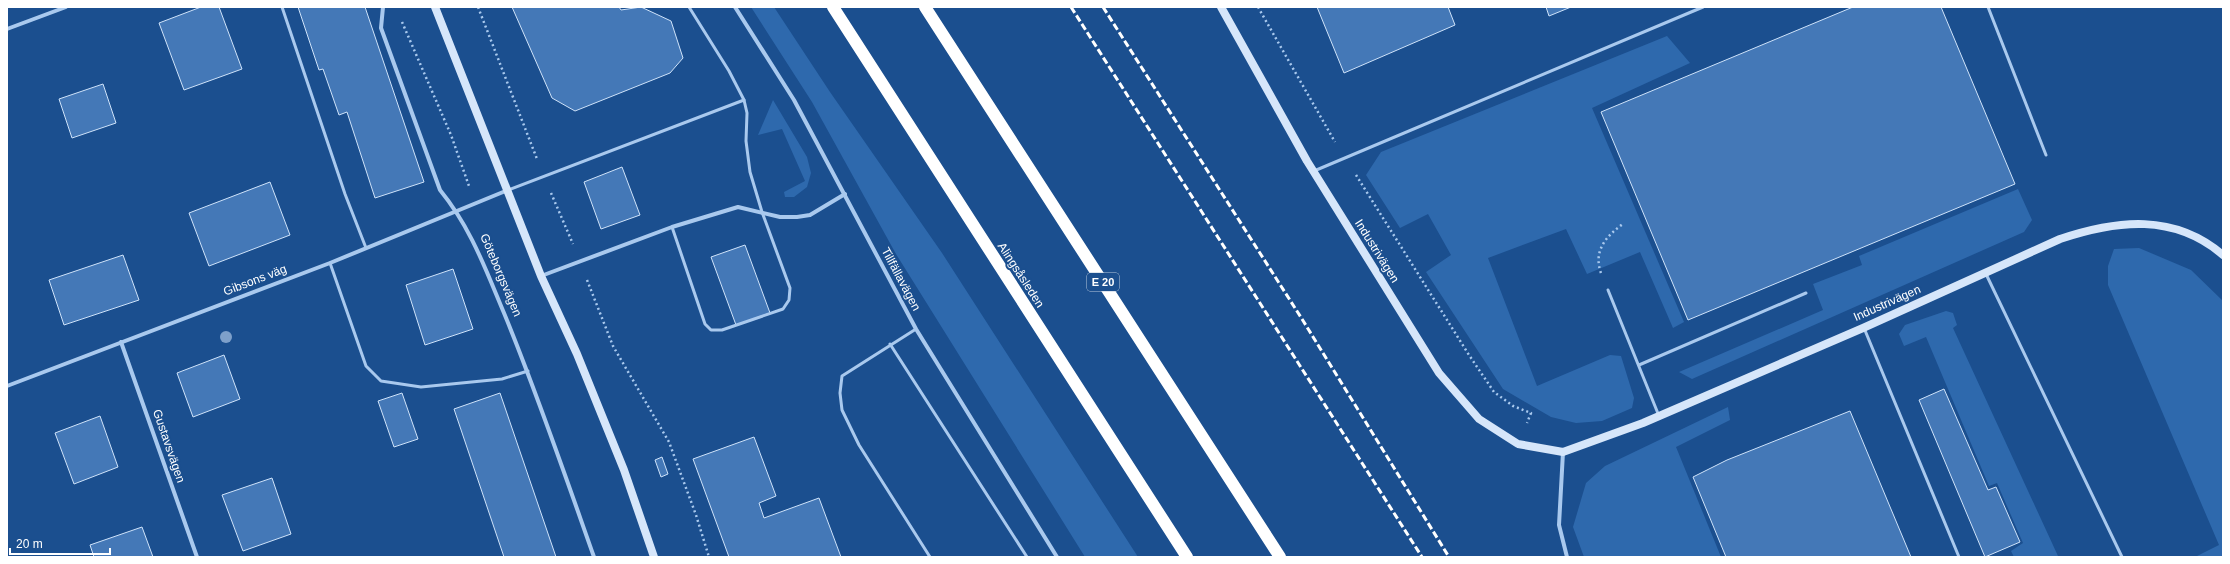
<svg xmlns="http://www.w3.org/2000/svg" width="2230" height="564" viewBox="0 0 2230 564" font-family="Helvetica,sans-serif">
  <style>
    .green { fill: #2e69ad }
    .building { fill: #4478b7; stroke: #cfe3fa }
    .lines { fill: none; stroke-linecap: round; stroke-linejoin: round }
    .path { stroke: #a9c9ee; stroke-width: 2.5; stroke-dasharray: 2 3; stroke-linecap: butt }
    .lane { stroke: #a9c9ee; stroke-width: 3 }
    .street { stroke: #a9c9ee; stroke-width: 4 }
    .secondary { stroke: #d6e6fa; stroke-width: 8 }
    .highway { stroke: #fff; stroke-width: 12 }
    .rail { stroke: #fff; stroke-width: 3; stroke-dasharray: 7 3; stroke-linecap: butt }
    .tree { fill: #7ea0ca }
    .labels { text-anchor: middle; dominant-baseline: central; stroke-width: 4; stroke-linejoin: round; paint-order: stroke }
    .shield { fill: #1b4f8f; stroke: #bbcadd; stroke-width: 1 }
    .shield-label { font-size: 11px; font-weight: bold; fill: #fff }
    .street-label { font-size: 12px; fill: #fff; stroke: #1b4f8f }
  </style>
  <rect width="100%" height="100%" fill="#1b4f8f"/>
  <g class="green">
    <polygon points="751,7 774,7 830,92 942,253 1138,557 1085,557 896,254 812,102"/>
    <polygon points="1667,36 1690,63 1592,108 1684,322 1673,328 1640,252 1587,274 1566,229 1488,258 1537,386 1610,355 1621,356 1634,398 1632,408 1602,421 1576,423 1551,417 1503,389 1426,272 1451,255 1428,214 1400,228 1366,175 1381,152"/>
    <polygon points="773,100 807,157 811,173 807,187 794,197 785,197 784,192 805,181 782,129 758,135"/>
    <polygon points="2018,189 2032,220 2024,232 1692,379 1679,372 1823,310 1813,284 1862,265 1859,256"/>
    <polygon points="2139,248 2191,270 2223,301 2223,557 2195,557 2219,545 2108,285 2108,266 2114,249"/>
    <polygon points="1946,311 1953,313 1957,325 1953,328 2058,556 2056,557 2014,557 2011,551 2023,543 1997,483 1989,486 1926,337 1904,346 1899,334 1905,325"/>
    <polygon points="1728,407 1730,420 1676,447 1721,557 1584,557 1573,527 1586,483 1605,466"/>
  </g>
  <g class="building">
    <polygon points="201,7 219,7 242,69 184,90 159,23"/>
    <polygon points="298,7 365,7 424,182 375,198 347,112 339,115 323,69 319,70"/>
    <polygon points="512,7 619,7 621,10 641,7 671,21 683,58 670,73 575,111 552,98"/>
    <polygon points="1317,7 1448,7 1455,25 1344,73"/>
    <polygon points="1546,7 1571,7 1549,16"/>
    <polygon points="1853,7 1941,7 2015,184 1688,320 1601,112"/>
    <polygon points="103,84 116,123 72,138 59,99"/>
    <polygon points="622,167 640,215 601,229 584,182"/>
    <polygon points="270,182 290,235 209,266 189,213"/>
    <polygon points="745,245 770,313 736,325 711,257"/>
    <polygon points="123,255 139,300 64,325 49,280"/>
    <polygon points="453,269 473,329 425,345 406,285"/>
    <polygon points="224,355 240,399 193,417 177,373"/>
    <polygon points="1944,389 1988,490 1996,487 2020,542 1985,557 1919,400"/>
    <polygon points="402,393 418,439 394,447 378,401"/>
    <polygon points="500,393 556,557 504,557 454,409"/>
    <polygon points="1850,411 1911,557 1726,557 1693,477 1727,460"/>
    <polygon points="100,416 118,467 74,484 55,433"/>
    <polygon points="754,437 776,496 759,503 764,518 819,498 841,557 729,557 693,459"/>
    <polygon points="662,457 668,474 661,477 655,460"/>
    <polygon points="272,478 291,534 243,551 222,495"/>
    <polygon points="142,527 153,557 94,557 90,545"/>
  </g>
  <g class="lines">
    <g class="path">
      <polyline points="478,7 537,159"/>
      <polyline points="1258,7 1335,142"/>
      <polyline points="402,22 451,135 469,186"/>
      <polyline points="1356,175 1469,355 1494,392 1513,406 1531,413 1527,423"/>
      <polyline points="551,193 573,244"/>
      <path d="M1601 273C1593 251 1606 236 1623 224"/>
      <polyline points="587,280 613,346 669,442 696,515 709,557"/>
    </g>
    <g class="lane">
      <polyline points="282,7 345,194 366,248"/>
      <polyline points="1988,7 2046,155"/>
      <polyline points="1314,171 1703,7"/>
      <polyline points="508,190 744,100"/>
      <polyline points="672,227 705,324 711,330 722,330 783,309 789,300 790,288 762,212 750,172 746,141 747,113 744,100 729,71 689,7"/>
      <polyline points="330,263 366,366 381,381 421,387 502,379 528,371"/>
      <polyline points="1986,274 2122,557"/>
      <polyline points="1608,290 1659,416"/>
      <polyline points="1864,328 1959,557"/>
      <polyline points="916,329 842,376 840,393 842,410 859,445 930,557"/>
      <polyline points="890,344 1027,557"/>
      <polyline points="1639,365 1806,293"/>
    </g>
    <g class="street">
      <path d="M383 7 381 28 440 190C471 228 485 268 504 313 537 393 565 475 594 557"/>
      <polyline points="735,7 794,100 916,329 1057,557"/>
      <polyline points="7,29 66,7"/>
      <polyline points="541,276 672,227 738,207 780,217 797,217 810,215 845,194"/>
      <polyline points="121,342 197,557"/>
      <polyline points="7,386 330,263 508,190"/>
      <polyline points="1563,452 1559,525 1567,557"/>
    </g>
    <g class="secondary">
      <polyline points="435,7 541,276 577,354 624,470 654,557"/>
      <path d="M1221 7 1307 161 1439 373 1479 419 1518 444 1563 452 1643 423 1863 328 2060 239C2117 220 2174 213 2223 255"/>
    </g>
    <g class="highway">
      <polyline points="833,7 1187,557"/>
      <polyline points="925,7 1280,557"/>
    </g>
    <g class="rail">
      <polyline points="1071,7 1422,557"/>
      <polyline points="1103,7 1302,319 1449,557"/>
    </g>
  </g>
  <circle class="tree" cx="226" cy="337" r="6"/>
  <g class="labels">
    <rect class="shield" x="1087" y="273" width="32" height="18" rx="3"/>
    <g class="shield-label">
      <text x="1103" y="282">E 20</text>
    </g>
    <g class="street-label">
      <text transform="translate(1377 251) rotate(58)">Industrivägen</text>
      <text transform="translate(501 275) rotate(67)">Göteborgsvägen</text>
      <text transform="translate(1021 275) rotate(57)">Alingsåsleden</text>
      <text transform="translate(901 279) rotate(62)">Tillfällavägen</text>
      <text transform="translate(255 280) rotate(-21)">Gibsons väg</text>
      <text transform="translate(1887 303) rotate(-24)">Industrivägen</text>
      <text transform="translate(169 446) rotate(71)">Gustavsvägen</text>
    </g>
  </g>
  <rect width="2230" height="564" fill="none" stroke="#ffffff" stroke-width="16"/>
  <path d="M10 548v6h100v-6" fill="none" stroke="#ffffff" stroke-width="2"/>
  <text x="16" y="548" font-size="12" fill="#ffffff" stroke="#1b4f8f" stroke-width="3" paint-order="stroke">20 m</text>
</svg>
